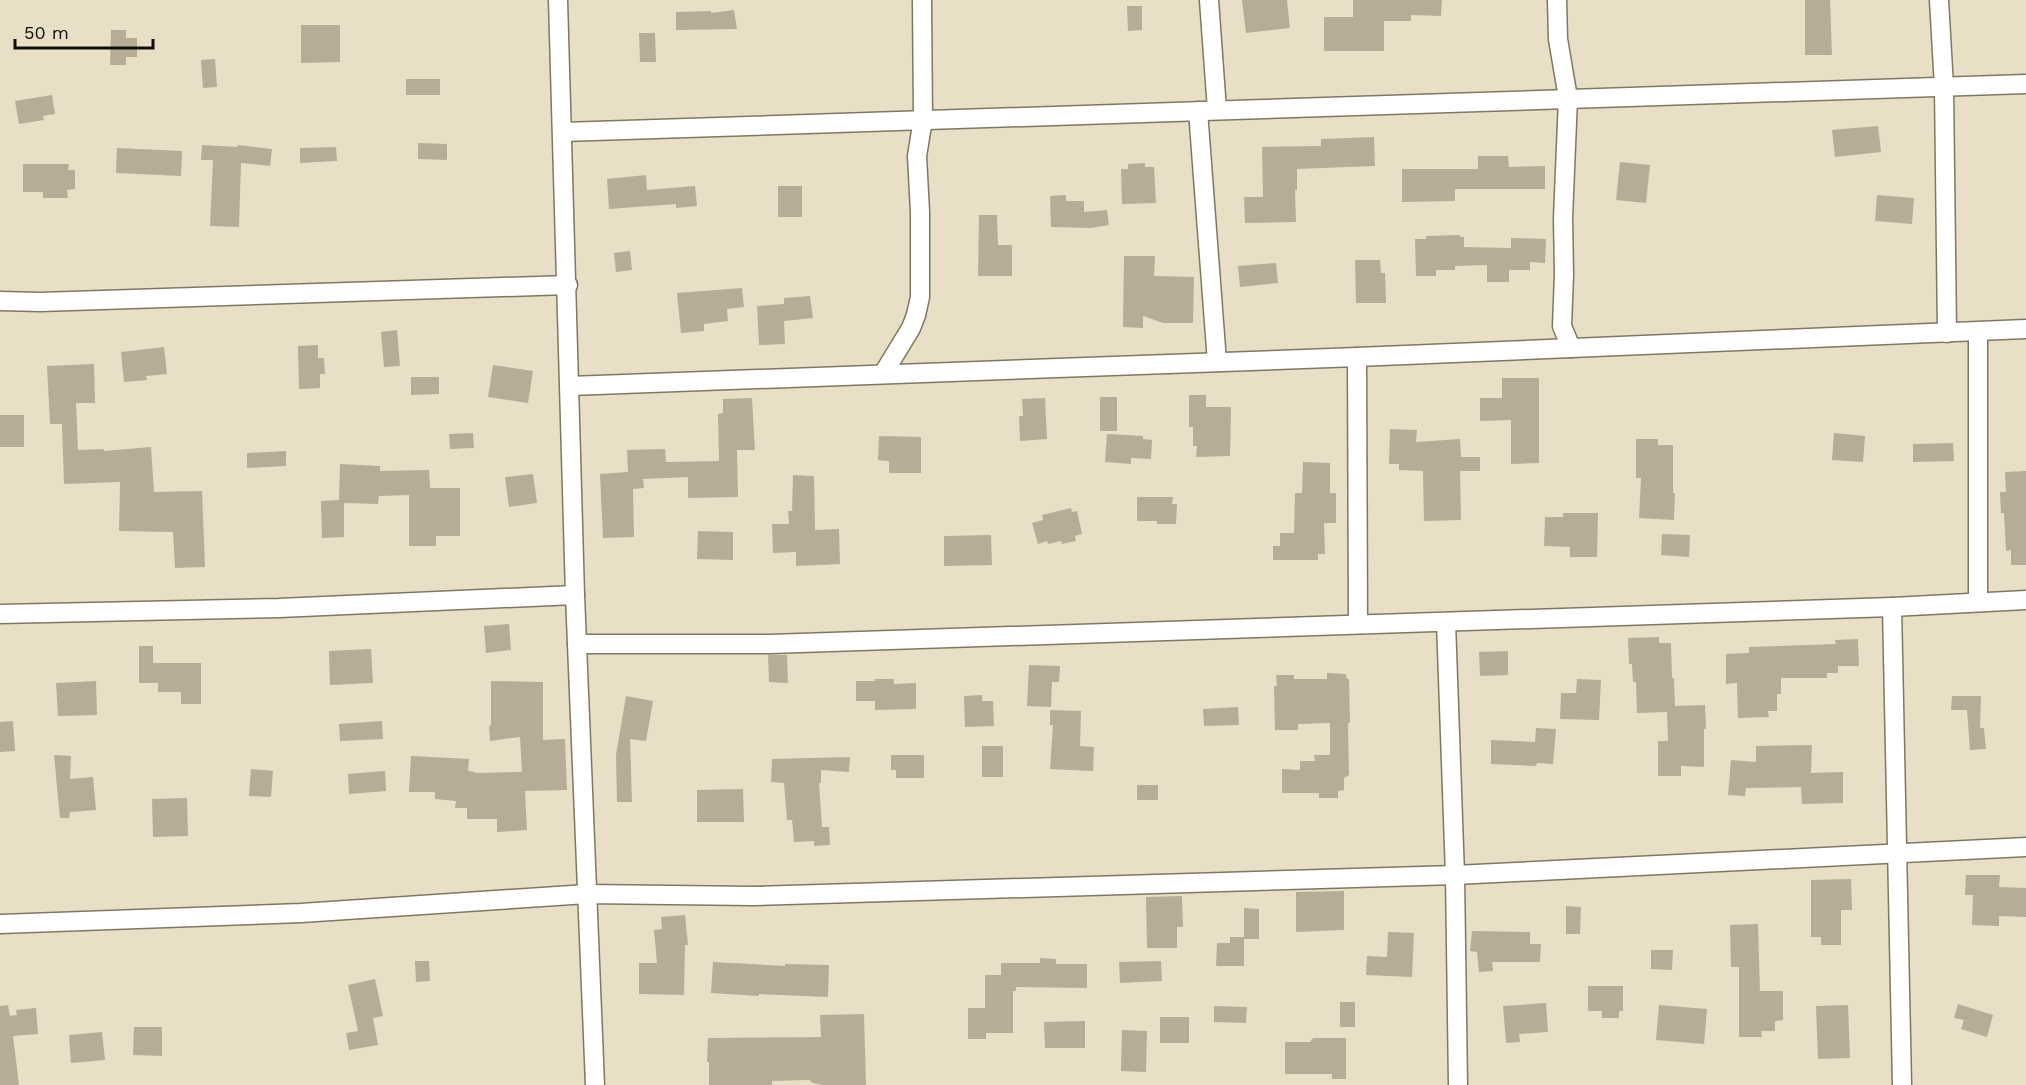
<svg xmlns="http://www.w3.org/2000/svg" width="2026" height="1085" viewBox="0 0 2026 1085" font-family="'Work Sans',sans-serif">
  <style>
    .building { fill: #b7ad97 }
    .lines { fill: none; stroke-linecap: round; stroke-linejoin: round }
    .minor-casing { stroke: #807762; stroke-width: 21 }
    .minor { stroke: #fff; stroke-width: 18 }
  </style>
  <rect width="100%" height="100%" fill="#e9dfc7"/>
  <g class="building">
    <polygon points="1242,0 1287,0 1290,28 1246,33"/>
    <polygon points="1353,0 1442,0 1441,16 1411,15 1411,21 1384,21 1384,51 1324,51 1324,17 1353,17"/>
    <polygon points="1805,0 1830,0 1832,55 1805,55"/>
    <polygon points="1127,6 1142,6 1142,30 1128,31"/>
    <polygon points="734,10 737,29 676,30 676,12 711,11 711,13"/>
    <polygon points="301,25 340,25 340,62 301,63"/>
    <polygon points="111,30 126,30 126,38 137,38 137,57 126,57 126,65 110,65"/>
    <polygon points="639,33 655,33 656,62 640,62"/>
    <polygon points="215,59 217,87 203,88 201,60"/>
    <rect x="406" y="79" width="34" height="16"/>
    <polygon points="52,95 55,114 43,116 44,120 19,124 15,101"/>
    <polygon points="1878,126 1881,152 1835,157 1832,130"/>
    <polygon points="1374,137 1375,166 1297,169 1297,190 1295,190 1296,222 1245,223 1244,197 1263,197 1262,147 1321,146 1321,139"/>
    <polygon points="418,143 447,144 447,160 418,159"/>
    <polygon points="202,145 237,147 238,145 272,149 270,166 241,163 239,227 210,226 213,160 201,160"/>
    <polygon points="336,147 337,161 300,163 300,148"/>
    <polygon points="117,148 182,151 181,176 116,173"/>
    <polygon points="1478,156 1508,156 1509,167 1545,166 1545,189 1455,189 1455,201 1402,202 1402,169 1478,169"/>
    <polygon points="1620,162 1650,165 1646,203 1616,200"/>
    <polygon points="1145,163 1145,167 1154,167 1156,203 1122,204 1121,169 1128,169 1128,164"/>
    <polygon points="23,164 69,164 68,170 75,170 75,189 67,190 68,198 43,198 43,192 23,192"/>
    <polygon points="646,175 647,190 695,186 697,206 676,208 676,204 609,209 607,179"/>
    <rect x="778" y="186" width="24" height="31"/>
    <polygon points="1066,195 1066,201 1084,201 1084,212 1107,210 1109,225 1091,228 1051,227 1050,196"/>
    <polygon points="1877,195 1914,198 1912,224 1875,221"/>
    <polygon points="979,215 997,215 998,245 1012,245 1012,276 978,276"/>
    <polygon points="1460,235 1460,237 1464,237 1464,247 1511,248 1511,238 1546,239 1545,263 1530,262 1530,270 1509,270 1509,282 1487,282 1487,265 1455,266 1455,270 1436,270 1436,276 1416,276 1415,239 1426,239 1426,236"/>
    <polygon points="630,251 632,270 616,272 614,253"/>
    <polygon points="1124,256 1155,256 1154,276 1194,277 1193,323 1163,323 1143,316 1143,328 1123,327"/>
    <polygon points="1355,260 1380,260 1381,273 1385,273 1386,303 1356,303"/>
    <polygon points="1276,263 1278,283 1240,287 1238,266"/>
    <polygon points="742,288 744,307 727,309 728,321 704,324 704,331 681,333 677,293"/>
    <polygon points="810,296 813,318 784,321 785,344 759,345 757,306 784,304 784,298"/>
    <polygon points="397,330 400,366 384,367 381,332"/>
    <polygon points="318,345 318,358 324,358 325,374 320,374 320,388 299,389 298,346"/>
    <polygon points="164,347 167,374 146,376 147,380 124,382 121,352"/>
    <polygon points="94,364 95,403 76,403 78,450 104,449 104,451 151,447 154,492 202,491 205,567 175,568 173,532 119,531 120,482 64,484 62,424 50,424 47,366"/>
    <polygon points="493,365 533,371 528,403 488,397"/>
    <polygon points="411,377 439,377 439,394 411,395"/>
    <polygon points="1502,378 1539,378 1539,463 1511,464 1511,420 1480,421 1480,398 1502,398"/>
    <polygon points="1189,395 1206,395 1206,407 1231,407 1230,456 1196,457 1197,446 1193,446 1193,427 1189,427"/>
    <rect x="1100" y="397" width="17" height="34"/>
    <polygon points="752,398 755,450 737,450 738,497 688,498 688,477 643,479 644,488 633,489 634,537 603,538 600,474 628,472 627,450 665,449 666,462 719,461 718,414 723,413 723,399"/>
    <polygon points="1045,398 1047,439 1020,441 1019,416 1023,416 1022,399"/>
    <rect x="0" y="415" width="24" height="32"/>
    <polygon points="1390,429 1417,430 1416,442 1460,439 1461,457 1480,457 1480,471 1460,471 1461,520 1424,521 1423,471 1399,470 1399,464 1389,464"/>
    <polygon points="473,433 474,448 450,449 449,434"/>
    <polygon points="1834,433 1865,436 1863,462 1832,460"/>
    <polygon points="1107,434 1143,436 1143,439 1152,440 1151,459 1131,458 1131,464 1105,462"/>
    <polygon points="879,436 921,437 921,473 889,473 889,461 878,460"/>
    <polygon points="1636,439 1658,439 1658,445 1673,445 1673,493 1675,493 1674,520 1639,518 1641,478 1636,478"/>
    <polygon points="1953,443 1954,461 1913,462 1913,444"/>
    <polygon points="286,451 286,466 247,468 247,453"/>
    <polygon points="1303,462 1330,463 1330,493 1336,493 1336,523 1324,523 1325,554 1318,554 1318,560 1273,560 1273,546 1280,546 1280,533 1294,533 1295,493 1302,493"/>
    <polygon points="340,464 380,466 380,471 429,470 430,488 460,488 460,536 436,536 436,546 409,546 409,495 379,496 378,504 344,503 344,537 322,538 321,501 339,500"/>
    <polygon points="2026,471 2026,565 2011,565 2011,550 2006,551 2004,513 2001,513 2000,492 2006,492 2005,472"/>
    <polygon points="533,474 537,503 509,507 505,477"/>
    <polygon points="793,475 814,476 815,530 839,529 840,564 796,566 796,552 773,553 772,524 789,524 788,511 792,511"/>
    <polygon points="1137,497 1173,497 1172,504 1177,504 1176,524 1157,524 1157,521 1137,521"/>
    <polygon points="1071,508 1072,512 1077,511 1082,534 1075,536 1076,541 1062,544 1061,541 1048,544 1047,541 1038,544 1032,523 1043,520 1042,515"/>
    <polygon points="1563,513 1598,513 1597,557 1570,557 1570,547 1544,546 1545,517 1563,517"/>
    <polygon points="698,531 733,532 733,560 697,559"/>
    <polygon points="1662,534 1690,535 1689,557 1661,555"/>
    <polygon points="991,535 992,565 944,566 944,536"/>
    <polygon points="509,624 511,650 486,653 484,626"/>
    <polygon points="1659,637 1659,643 1671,643 1672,678 1674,678 1675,706 1705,705 1706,729 1704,729 1704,767 1681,766 1681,776 1658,776 1658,741 1668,741 1667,712 1637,713 1636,682 1633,682 1632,664 1629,664 1628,638"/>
    <polygon points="1858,639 1859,666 1838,666 1838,673 1827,673 1827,678 1781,678 1781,694 1777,694 1777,711 1768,711 1769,717 1738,718 1737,683 1726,684 1726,654 1749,653 1749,647 1836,644 1835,640"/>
    <polygon points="139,646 153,646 153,663 201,663 201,704 181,704 181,692 158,692 158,683 139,683"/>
    <polygon points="371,649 373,683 330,685 329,651"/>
    <polygon points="1508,651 1508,675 1480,676 1479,652"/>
    <polygon points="768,655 787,655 788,683 769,682"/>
    <polygon points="1029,665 1060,666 1059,682 1052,682 1051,707 1027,706"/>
    <polygon points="1327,673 1346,674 1347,679 1349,679 1350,723 1348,723 1349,775 1344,778 1344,790 1338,791 1338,798 1319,798 1319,793 1282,793 1282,769 1300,770 1300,761 1315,761 1314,755 1330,755 1330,723 1298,724 1298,730 1275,730 1274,686 1277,686 1276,675 1294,675 1294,679 1327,679"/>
    <polygon points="875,679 894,679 894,684 916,683 916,709 875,710 875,701 856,701 856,681 875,681"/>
    <polygon points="1577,679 1601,680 1599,720 1560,719 1561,693 1576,693"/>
    <polygon points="96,681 97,715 58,716 56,683"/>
    <polygon points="491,681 543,682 543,740 565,739 567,790 525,791 527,830 497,832 497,819 467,819 467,808 455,808 456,801 435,799 435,792 409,792 411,756 469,759 468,771 475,772 475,773 522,772 520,737 490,741 489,726 491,725"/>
    <polygon points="982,695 982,701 993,701 994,726 965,727 964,696"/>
    <polygon points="626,696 653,701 646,741 630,739 632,802 617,802 616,755"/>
    <polygon points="1952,696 1981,696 1980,728 1984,728 1986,749 1970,750 1967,710 1951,710"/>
    <polygon points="1238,707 1239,725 1204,726 1203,709"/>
    <polygon points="1050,710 1081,711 1080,746 1094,747 1093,771 1050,769 1053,725 1050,725"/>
    <polygon points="13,721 15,751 0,752 0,722"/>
    <polygon points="382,721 383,739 340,741 339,724"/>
    <polygon points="1536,728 1556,729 1553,764 1537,763 1536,766 1491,764 1491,740 1535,742"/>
    <polygon points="1812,745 1811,773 1843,772 1843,803 1802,804 1801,787 1746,788 1745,796 1728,795 1731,760 1756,762 1756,746"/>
    <rect x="982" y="746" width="21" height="31"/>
    <polygon points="54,755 71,756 70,779 93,777 96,810 70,812 69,818 60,818"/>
    <polygon points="891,755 924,755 924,778 896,778 896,770 891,770"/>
    <polygon points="850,757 849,772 821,770 821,783 819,783 822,827 829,827 830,845 814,846 814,841 794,842 792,820 787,820 784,783 771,782 772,759"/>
    <polygon points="251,769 273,771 271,797 249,796"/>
    <polygon points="385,771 386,791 349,794 348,774"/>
    <rect x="1137" y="785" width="21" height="15"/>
    <polygon points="743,789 744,822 697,822 697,790"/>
    <polygon points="187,798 188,836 153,837 152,799"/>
    <polygon points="1966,875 2000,875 1999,887 2026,888 2026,917 1999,916 1999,926 1972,925 1973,895 1965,895"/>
    <polygon points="1851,879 1852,910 1841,910 1841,945 1821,945 1821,937 1811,937 1811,880"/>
    <polygon points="1344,891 1344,930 1296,932 1296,892"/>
    <polygon points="1182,896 1183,927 1177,927 1177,948 1147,948 1146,897"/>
    <polygon points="1566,906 1581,907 1580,934 1566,934"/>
    <polygon points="1244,908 1259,909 1259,939 1244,939 1244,966 1216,966 1217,943 1230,943 1230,937 1244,937"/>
    <polygon points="685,915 688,945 685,945 684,995 639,994 639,963 657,963 654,930 662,929 661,917"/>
    <polygon points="1758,924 1760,991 1783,991 1783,1020 1775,1021 1775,1031 1761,1031 1762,1037 1739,1037 1739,967 1731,967 1730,925"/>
    <polygon points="1472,931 1530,932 1530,944 1541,944 1540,962 1492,962 1493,971 1479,972 1477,952 1470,951"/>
    <polygon points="1388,932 1414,933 1412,977 1366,975 1367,956 1387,957"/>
    <polygon points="1651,950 1673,950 1672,970 1651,969"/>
    <polygon points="1040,958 1056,959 1056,964 1087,964 1087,988 1016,987 1016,991 1013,991 1013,1033 986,1033 986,1039 968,1039 968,1008 985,1008 985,975 1001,975 1001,963 1040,963"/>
    <polygon points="415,961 429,961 430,981 416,982"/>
    <polygon points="1161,961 1162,981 1120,983 1119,962"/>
    <polygon points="713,962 785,966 785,964 829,965 828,997 759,994 759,996 711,993"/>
    <polygon points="375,979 383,1016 373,1018 378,1045 349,1050 346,1033 358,1031 348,985"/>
    <polygon points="1588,986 1623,986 1623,1011 1619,1011 1619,1018 1602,1018 1602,1011 1588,1011"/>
    <rect x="1340" y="1002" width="15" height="25"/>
    <polygon points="1546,1003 1548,1032 1519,1034 1520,1042 1506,1043 1503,1006"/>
    <polygon points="1958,1004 1993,1015 1987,1037 1961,1029 1964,1020 1954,1018"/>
    <polygon points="8,1005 10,1016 17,1015 16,1010 36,1008 38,1034 13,1036 19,1085 0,1085 0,1006"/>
    <polygon points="1659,1005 1707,1009 1704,1044 1656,1040"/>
    <polygon points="1848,1005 1850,1058 1818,1059 1816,1006"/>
    <polygon points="1214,1006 1247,1007 1246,1023 1214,1022"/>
    <polygon points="864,1014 866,1085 823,1085 813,1083 809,1080 772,1081 772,1085 709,1085 709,1062 707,1062 708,1038 821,1037 820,1015"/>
    <rect x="1160" y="1017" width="29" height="26"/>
    <polygon points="1085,1021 1085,1048 1045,1048 1044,1022"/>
    <polygon points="134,1027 162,1027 162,1056 133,1055"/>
    <polygon points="1122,1030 1147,1031 1146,1072 1121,1071"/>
    <polygon points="102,1032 105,1060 71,1063 69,1035"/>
    <polygon points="1313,1038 1346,1038 1346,1079 1332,1079 1332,1074 1285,1074 1285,1042 1310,1042"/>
  </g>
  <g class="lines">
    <g class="minor-casing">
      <g id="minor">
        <polyline points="558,0 575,595 595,1085"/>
        <polyline points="1209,0 1217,110"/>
        <polyline points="1557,0 1558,39 1568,98 1563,218 1564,275 1562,326 1571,348"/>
        <polyline points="1939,0 1944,87 1947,333"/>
        <polyline points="1198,111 1217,362"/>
        <polyline points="563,132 2026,84"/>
        <polyline points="0,301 40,302 568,285"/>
        <polyline points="1357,357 1358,624"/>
        <polyline points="883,374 911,328 916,315 920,297 920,212 917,156 923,119 922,0"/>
        <polyline points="570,386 1357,357 2026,329"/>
        <polyline points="1978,602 1978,332"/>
        <polyline points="1892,607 1902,1085"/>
        <polyline points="0,614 279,608 575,595"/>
        <polyline points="1446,622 1455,875 1458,1085"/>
        <polyline points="577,644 770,644 1892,607 2026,600"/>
        <polyline points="0,924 301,913 587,894 753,896 1455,875 2026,847"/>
      </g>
    </g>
    <use href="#minor" class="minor"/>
  </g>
  <path d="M15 39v9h138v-9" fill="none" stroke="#110e06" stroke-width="3"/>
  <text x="24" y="39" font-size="18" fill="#110e06" stroke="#e9dfc7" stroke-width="4.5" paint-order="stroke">50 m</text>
</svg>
